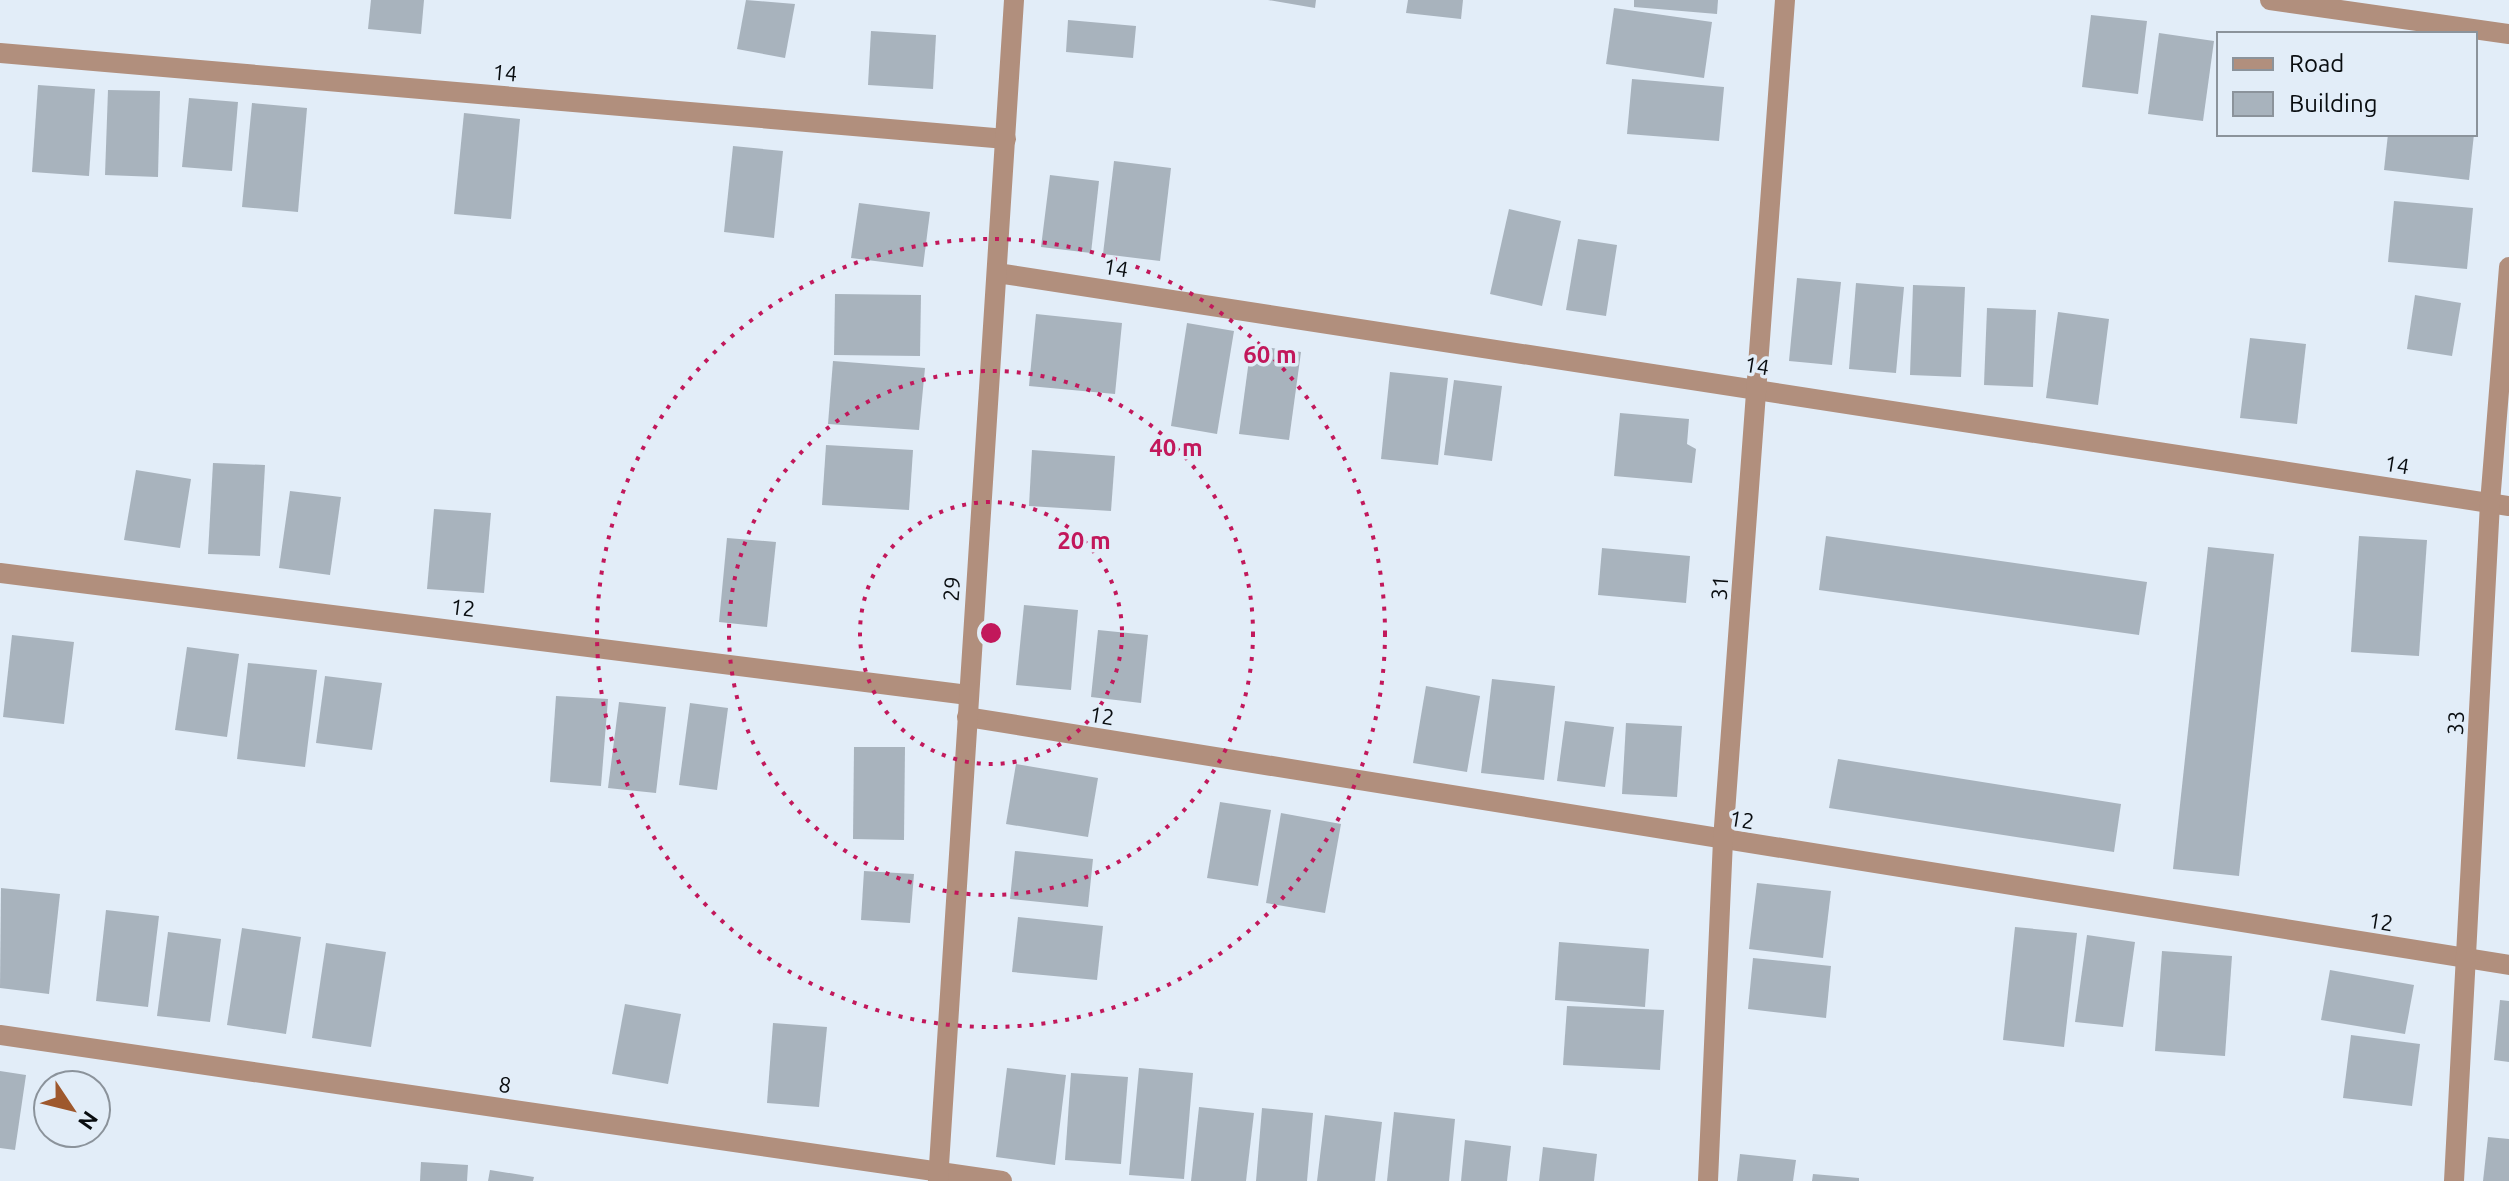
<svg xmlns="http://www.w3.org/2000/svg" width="2509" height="1181" viewBox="0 0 2509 1181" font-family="Ubuntu,sans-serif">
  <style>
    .building { fill: #a8b3bd }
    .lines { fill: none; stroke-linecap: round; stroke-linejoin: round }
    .street { stroke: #b18f7d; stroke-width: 20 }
    .ring { fill: none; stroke: #c2185b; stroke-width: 4; stroke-dasharray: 4 8 }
    .labels { text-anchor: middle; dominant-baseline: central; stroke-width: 7; stroke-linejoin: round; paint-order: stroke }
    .street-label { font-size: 22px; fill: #090d10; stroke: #e2edf8 }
    .centre { fill: #c2185b; stroke: #e2edf8; stroke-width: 4 }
    .ring-label { font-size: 24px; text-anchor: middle; font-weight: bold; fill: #c2185b; stroke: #e2edf8; stroke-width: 7; stroke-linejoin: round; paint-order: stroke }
  </style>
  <rect width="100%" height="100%" fill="#e2edf8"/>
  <g class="building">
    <polygon points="371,0 424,0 421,34 368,29"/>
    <polygon points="746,0 795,4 785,58 737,49"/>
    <polygon points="1268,0 1316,0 1315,8"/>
    <polygon points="1408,0 1463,0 1461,19 1406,13"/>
    <polygon points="1634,0 1718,0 1717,14 1634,7"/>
    <polygon points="1614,8 1712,22 1704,78 1606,64"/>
    <polygon points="2091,15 2147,21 2138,94 2082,87"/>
    <polygon points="1068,20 1136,26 1133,58 1066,52"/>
    <polygon points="871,31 936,35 933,89 868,85"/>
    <polygon points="2159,33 2214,41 2203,121 2148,114"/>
    <polygon points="1632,79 1724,87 1719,141 1627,134"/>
    <polygon points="38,85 95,89 89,176 32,172"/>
    <polygon points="108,90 160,91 158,177 105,175"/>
    <polygon points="189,98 238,102 232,171 182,167"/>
    <polygon points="252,103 307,108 298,212 242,207"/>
    <polygon points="464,113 520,119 511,219 454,214"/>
    <polygon points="2388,134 2474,134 2469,180 2384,170"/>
    <polygon points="733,146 783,151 774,238 724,232"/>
    <polygon points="1114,161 1171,168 1160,261 1103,254"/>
    <polygon points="1050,175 1099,181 1091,253 1041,247"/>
    <polygon points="2394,201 2473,208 2467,269 2388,262"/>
    <polygon points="859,203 930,212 923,267 851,258"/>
    <polygon points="1509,209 1561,221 1542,306 1490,294"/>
    <polygon points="1578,239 1617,245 1606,316 1566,310"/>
    <polygon points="1797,278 1841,282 1832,365 1789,361"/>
    <polygon points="1856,283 1904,287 1896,373 1849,369"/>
    <polygon points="1913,285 1965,287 1961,377 1910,375"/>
    <polygon points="835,294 921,295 920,356 834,355"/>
    <polygon points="2415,295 2461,303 2452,356 2407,349"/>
    <polygon points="1987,308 2036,310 2033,387 1984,385"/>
    <polygon points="2058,312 2109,319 2098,405 2046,398"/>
    <polygon points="1036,314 1122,323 1115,394 1029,386"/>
    <polygon points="1187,323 1234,331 1217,434 1171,426"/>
    <polygon points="2250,338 2306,344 2297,424 2240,418"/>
    <polygon points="1251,345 1301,352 1289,440 1239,434"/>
    <polygon points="833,361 925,368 919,430 828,424"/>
    <polygon points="1390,372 1448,378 1438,465 1381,459"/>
    <polygon points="1454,380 1502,386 1492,461 1444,455"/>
    <polygon points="1620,413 1689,419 1687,444 1696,449 1692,483 1614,476"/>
    <polygon points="826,445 913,450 909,510 822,505"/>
    <polygon points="1032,450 1115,456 1111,511 1029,506"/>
    <polygon points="213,463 265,465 260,556 208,554"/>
    <polygon points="136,470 191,479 180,548 124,540"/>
    <polygon points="290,491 341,497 330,575 279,568"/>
    <polygon points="434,509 491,513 484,593 427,589"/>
    <polygon points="1826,536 2147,582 2139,635 1819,590"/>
    <polygon points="2359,536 2427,540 2419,656 2351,652"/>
    <polygon points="727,538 776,542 767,627 719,622"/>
    <polygon points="2208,547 2274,554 2239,876 2173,869"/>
    <polygon points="1602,548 1690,556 1686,603 1598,595"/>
    <polygon points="1024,605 1078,610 1071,690 1016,685"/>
    <polygon points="1098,630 1148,635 1141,703 1091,697"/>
    <polygon points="12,635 74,642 64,724 3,717"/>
    <polygon points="187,647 239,654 227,737 175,730"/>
    <polygon points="248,663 317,670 305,767 237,759"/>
    <polygon points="325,676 382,683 372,750 316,743"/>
    <polygon points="1492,679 1555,686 1544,780 1481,773"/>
    <polygon points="1426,686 1480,696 1467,772 1413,763"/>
    <polygon points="556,696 608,699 601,786 550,782"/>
    <polygon points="619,702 666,707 656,793 608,788"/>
    <polygon points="690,703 728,708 717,790 679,785"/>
    <polygon points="1565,721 1614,727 1605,787 1557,781"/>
    <polygon points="1626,723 1682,726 1677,797 1622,794"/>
    <polygon points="854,747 905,747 904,840 853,839"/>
    <polygon points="1838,759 2121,804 2114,852 1829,808"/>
    <polygon points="1016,764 1098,778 1088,837 1006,824"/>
    <polygon points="1220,802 1271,810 1258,886 1207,878"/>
    <polygon points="1281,813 1341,824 1325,913 1266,903"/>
    <polygon points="1015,851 1093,859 1088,907 1010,899"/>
    <polygon points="864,871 914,874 910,923 861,920"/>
    <polygon points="1757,883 1831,891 1823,958 1749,949"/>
    <polygon points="1,888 60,894 49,994 0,988"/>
    <polygon points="106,910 159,916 148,1007 96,1001"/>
    <polygon points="1018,917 1103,926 1097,980 1012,972"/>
    <polygon points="2015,927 2077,933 2064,1047 2003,1040"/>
    <polygon points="242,928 301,937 286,1034 227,1025"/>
    <polygon points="168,932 221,939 210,1022 157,1016"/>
    <polygon points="2087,935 2135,942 2123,1027 2075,1022"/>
    <polygon points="1559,942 1649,949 1645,1007 1555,1000"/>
    <polygon points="326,943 386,952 371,1047 312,1038"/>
    <polygon points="2162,951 2232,956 2225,1056 2155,1051"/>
    <polygon points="1753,958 1831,966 1826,1018 1748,1009"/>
    <polygon points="2330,970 2414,985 2405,1034 2321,1020"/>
    <polygon points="2500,1000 2509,1001 2509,1062 2494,1060"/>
    <polygon points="625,1004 681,1014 668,1084 612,1074"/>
    <polygon points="1567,1006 1664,1010 1660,1070 1563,1065"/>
    <polygon points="773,1023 827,1027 819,1107 767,1103"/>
    <polygon points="2351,1035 2420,1044 2412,1106 2343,1098"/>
    <polygon points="1007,1068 1066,1075 1055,1165 996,1157"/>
    <polygon points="1139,1068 1193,1073 1184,1179 1129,1175"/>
    <polygon points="0,1071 26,1075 15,1150 0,1148"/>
    <polygon points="1071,1073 1128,1077 1121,1164 1065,1160"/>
    <polygon points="1199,1107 1254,1113 1246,1181 1191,1181"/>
    <polygon points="1262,1108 1313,1113 1307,1181 1256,1181"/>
    <polygon points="1394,1112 1455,1119 1449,1181 1387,1181"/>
    <polygon points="1325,1115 1382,1122 1375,1181 1317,1181"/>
    <polygon points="2488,1137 2509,1139 2509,1181 2483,1181"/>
    <polygon points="1465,1140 1511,1146 1507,1181 1461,1181"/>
    <polygon points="1543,1147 1597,1154 1594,1181 1539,1181"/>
    <polygon points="1740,1154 1796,1160 1793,1181 1737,1181"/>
    <polygon points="421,1162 468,1165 467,1181 420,1181"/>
    <polygon points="490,1170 534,1177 533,1181 488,1181"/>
    <polygon points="1813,1174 1859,1178 1859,1181 1812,1181"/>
  </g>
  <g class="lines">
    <g class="street">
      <polyline points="2270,0 2509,34"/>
      <polyline points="0,53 1006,139"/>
      <polyline points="997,273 2509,506"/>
      <polyline points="0,573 968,695"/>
      <polyline points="967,717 2509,965"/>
      <polyline points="0,1035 1002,1181"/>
      <polyline points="938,1181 1014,0"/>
      <polyline points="1708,1181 1723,840 1785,0"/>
      <polyline points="2454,1181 2490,503 2509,267"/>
    </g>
  </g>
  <g class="ring">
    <circle cx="991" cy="633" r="131"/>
    <circle cx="991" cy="633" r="262"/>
    <circle cx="991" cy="633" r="394"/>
  </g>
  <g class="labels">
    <g class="street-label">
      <text transform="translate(505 72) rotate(5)">14</text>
      <text transform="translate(1116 267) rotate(9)">14</text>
      <text transform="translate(1757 365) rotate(9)">14</text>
      <text transform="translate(2397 464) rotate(9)">14</text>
      <text transform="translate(1719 588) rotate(-86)">31</text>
      <text transform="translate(951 589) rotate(-86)">29</text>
      <text transform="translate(463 607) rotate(7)">12</text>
      <text transform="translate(1102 715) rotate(9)">12</text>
      <text transform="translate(2455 723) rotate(-87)">33</text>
      <text transform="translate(1742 819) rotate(9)">12</text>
      <text transform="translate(2381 921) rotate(9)">12</text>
      <text transform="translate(505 1084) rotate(8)">8</text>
    </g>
  </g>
  <circle cx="991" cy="633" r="12" class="centre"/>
  <g class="ring-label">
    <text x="1270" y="363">60 m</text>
    <text x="1176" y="456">40 m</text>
    <text x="1084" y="549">20 m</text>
  </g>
  <rect x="2217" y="32" width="260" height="104" fill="#e2edf8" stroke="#8b939b" stroke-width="2"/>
  <rect x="2233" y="58" width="40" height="12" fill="#b18f7d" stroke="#8b939b" stroke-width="2"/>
  <text x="2289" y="72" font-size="24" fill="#090d10">Road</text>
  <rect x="2233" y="92" width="40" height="24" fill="#a8b3bd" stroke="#8b939b" stroke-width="2"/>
  <text x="2289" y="112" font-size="24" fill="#090d10">Building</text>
  <g transform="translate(72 1109) rotate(125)"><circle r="38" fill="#e2edf8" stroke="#8b939b" stroke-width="2"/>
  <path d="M0-6L14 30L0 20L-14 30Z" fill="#9e582d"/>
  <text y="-12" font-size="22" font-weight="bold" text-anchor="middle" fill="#090d10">N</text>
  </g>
</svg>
